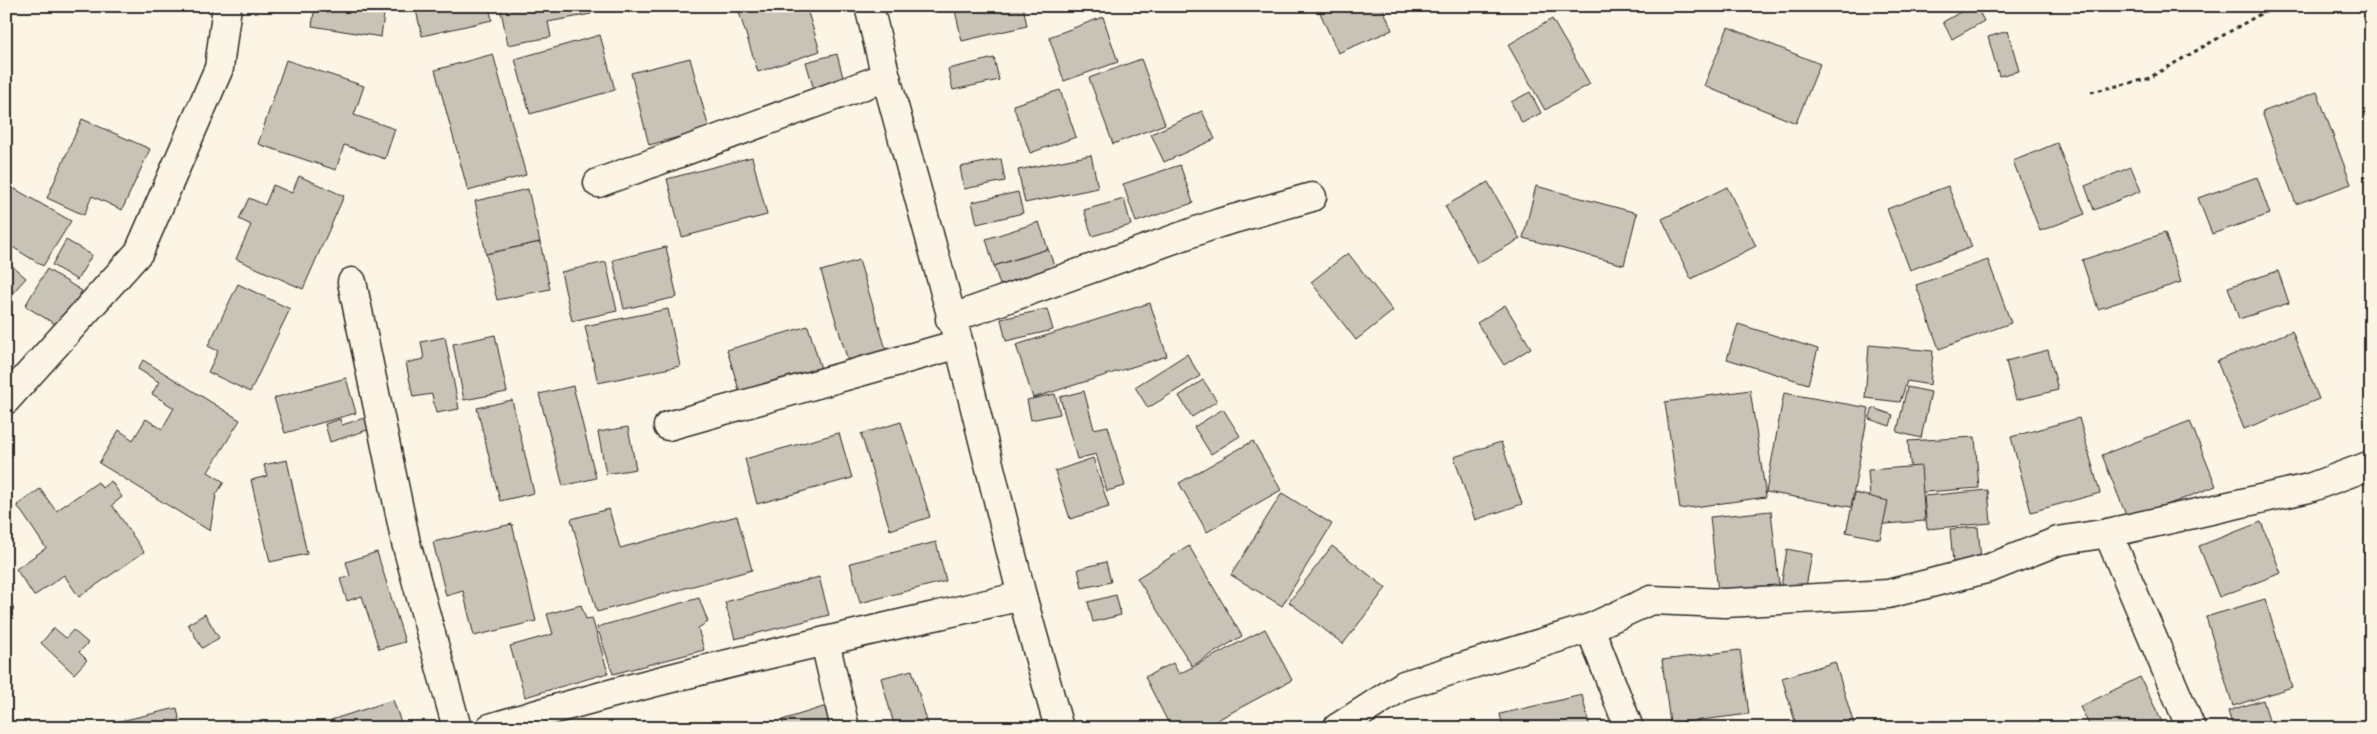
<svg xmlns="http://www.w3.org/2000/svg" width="2377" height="734" viewBox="0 0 2377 734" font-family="Delius,sans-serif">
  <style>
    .building { fill: #c8c3b7; stroke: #2b2b2b }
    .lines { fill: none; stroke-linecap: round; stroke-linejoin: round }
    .street-casing { stroke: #2b2b2b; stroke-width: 31 }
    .secondary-casing { stroke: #2b2b2b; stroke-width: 31 }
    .path { stroke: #2b2b2b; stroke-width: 3; stroke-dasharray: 4 4; stroke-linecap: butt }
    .street { stroke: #fcf5e5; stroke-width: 28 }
    .secondary { stroke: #fcf5e5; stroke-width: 28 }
  </style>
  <rect width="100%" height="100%" fill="#fcf5e5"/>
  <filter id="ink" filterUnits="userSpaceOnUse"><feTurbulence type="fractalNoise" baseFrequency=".02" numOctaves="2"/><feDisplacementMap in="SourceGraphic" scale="10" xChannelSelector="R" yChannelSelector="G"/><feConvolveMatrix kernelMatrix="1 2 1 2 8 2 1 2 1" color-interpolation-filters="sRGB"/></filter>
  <g filter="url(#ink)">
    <g class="building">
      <polygon points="315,6 385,6 381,37 312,26"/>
      <polygon points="415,6 489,6 492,20 422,36"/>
      <polygon points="500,6 590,6 591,14 548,22 551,37 508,45"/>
      <polygon points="737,6 806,6 820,51 758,72"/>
      <polygon points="954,6 1023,6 1027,26 962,41"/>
      <polygon points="1317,6 1382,6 1392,30 1338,53"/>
      <polygon points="1971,6 1976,6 1984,21 1952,39 1943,22"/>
      <polygon points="1103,17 1118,62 1064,81 1049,37"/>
      <polygon points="1552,19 1590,84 1545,110 1508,45"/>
      <polygon points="1728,27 1820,64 1796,123 1704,86"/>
      <polygon points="2008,31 2019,71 1999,76 1988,37"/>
      <polygon points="600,35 615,90 530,114 515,59"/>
      <polygon points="493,54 526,175 468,191 435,70"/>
      <polygon points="837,54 846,89 816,97 806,62"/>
      <polygon points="690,58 709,129 649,145 631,73"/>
      <polygon points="994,58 999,80 953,90 948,69"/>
      <polygon points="1141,59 1165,124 1113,144 1089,78"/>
      <polygon points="286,60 364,86 354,115 395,129 385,159 344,145 336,170 258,144"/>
      <polygon points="1060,90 1076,137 1030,153 1013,105"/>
      <polygon points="1530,92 1541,113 1522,123 1511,102"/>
      <polygon points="2317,92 2351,184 2296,204 2262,112"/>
      <polygon points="1202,111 1215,139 1164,162 1151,134"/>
      <polygon points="82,119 150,149 122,210 92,196 84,215 47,198"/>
      <polygon points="2057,143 2085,214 2040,231 2013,161"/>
      <polygon points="1091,155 1098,188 1025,203 1018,170"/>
      <polygon points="752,157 767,215 682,237 667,179"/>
      <polygon points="1001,159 1005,181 964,189 960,167"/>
      <polygon points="1180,165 1193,203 1136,222 1123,184"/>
      <polygon points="2131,167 2141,191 2094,210 2085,186"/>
      <polygon points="299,176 344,196 303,289 236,259 251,225 239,219 249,198 265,205 273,185 292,193"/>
      <polygon points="2257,177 2270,214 2212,234 2198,198"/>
      <polygon points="1488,182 1520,239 1477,263 1445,206"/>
      <polygon points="1536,186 1637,213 1624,265 1523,238"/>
      <polygon points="1948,186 1972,247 1910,270 1887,209"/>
      <polygon points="1727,187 1756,246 1691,279 1662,219"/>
      <polygon points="15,189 71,221 43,266 6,243 6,203"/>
      <polygon points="528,189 540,242 486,254 475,201"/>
      <polygon points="1018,192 1023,213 977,224 972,202"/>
      <polygon points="1124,199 1131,225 1092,236 1084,210"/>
      <polygon points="1039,222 1048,249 994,266 986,239"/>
      <polygon points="2165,233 2181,282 2098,309 2082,260"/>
      <polygon points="66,240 92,255 77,280 52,265"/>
      <polygon points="540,242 550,289 497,300 486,254"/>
      <polygon points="666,247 677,297 624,309 613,260"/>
      <polygon points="1048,249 1055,268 1000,285 994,266"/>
      <polygon points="1348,253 1393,311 1356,340 1311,282"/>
      <polygon points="859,260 888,356 850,368 821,271"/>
      <polygon points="1988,260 2011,323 1939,349 1916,285"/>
      <polygon points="606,262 617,311 572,321 561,272"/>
      <polygon points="10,264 26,278 8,298 6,296 6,269"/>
      <polygon points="47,269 82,291 60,327 25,306"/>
      <polygon points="2278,271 2289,303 2239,319 2228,287"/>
      <polygon points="238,284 290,309 250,392 208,372 218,351 208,346"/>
      <polygon points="1150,303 1167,356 1033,398 1016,345"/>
      <polygon points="1505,305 1531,348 1504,365 1477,323"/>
      <polygon points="668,309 680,366 598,383 585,326"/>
      <polygon points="1047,309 1053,330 1006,341 1001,319"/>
      <polygon points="1738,324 1818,349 1808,384 1727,359"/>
      <polygon points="808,326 821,369 740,393 727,350"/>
      <polygon points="2292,331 2319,399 2244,429 2217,361"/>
      <polygon points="495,335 507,392 464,400 453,344"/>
      <polygon points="445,337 459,409 436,413 432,394 413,397 406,363 424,359 421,342"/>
      <polygon points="1869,345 1933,351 1930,385 1907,381 1900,402 1865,398"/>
      <polygon points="2048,350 2058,390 2016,400 2006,361"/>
      <polygon points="1187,354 1200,376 1148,408 1135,387"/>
      <polygon points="143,360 240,420 208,472 224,482 216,495 210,531 99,463 119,430 133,440 146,419 162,429 174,408 152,394 159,382 138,369"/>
      <polygon points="346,378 356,413 285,433 274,398"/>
      <polygon points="1203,380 1217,401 1192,417 1179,396"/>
      <polygon points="573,386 596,478 563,486 539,394"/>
      <polygon points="1907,387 1931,392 1921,438 1897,432"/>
      <polygon points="1750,390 1766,497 1680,509 1665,402"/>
      <polygon points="1084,391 1094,429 1108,426 1125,486 1107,491 1096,454 1077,459 1060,397"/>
      <polygon points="1784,393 1869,408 1851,507 1766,492"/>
      <polygon points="1055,394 1060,414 1031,420 1027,400"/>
      <polygon points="512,400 534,493 500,501 477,408"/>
      <polygon points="1873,408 1893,415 1890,426 1869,419"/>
      <polygon points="1223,409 1240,436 1211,454 1194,427"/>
      <polygon points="370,416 374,428 330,442 325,424 340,419 342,425"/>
      <polygon points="2079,418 2100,493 2031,512 2011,437"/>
      <polygon points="2190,421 2216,486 2128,520 2102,455"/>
      <polygon points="901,422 930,517 890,530 861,434"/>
      <polygon points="628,427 636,469 606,474 598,432"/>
      <polygon points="839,433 852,478 757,504 745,459"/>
      <polygon points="1975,437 1979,488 1913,493 1908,441"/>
      <polygon points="1253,441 1281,490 1207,532 1179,483"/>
      <polygon points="1501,442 1522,504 1475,520 1454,457"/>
      <polygon points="1093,458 1109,507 1070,519 1055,471"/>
      <polygon points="287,460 307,554 270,562 251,480 267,476 264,465"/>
      <polygon points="1921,466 1925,521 1872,525 1868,470"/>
      <polygon points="111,481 122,497 112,505 144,552 79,597 64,575 34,596 16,569 46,548 17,505 40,489 56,511 98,482 102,488"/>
      <polygon points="1988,490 1991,523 1927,529 1924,496"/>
      <polygon points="1282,493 1332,524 1282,606 1231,575"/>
      <polygon points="1855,493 1888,501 1880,539 1846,532"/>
      <polygon points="609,509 620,548 737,516 752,570 597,612 571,519"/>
      <polygon points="1771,511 1779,585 1718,592 1710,517"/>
      <polygon points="2261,522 2281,573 2219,597 2199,546"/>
      <polygon points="512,524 536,621 474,636 463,591 446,596 433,542"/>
      <polygon points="1978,527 1981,560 1953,562 1950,529"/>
      <polygon points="936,542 946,581 860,603 850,563"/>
      <polygon points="1189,546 1242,636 1192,666 1137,578"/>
      <polygon points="1332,546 1386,588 1343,644 1289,602"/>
      <polygon points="1787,549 1812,554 1804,598 1780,593"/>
      <polygon points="377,552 405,642 379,649 362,596 347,601 340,579 350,576 346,562"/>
      <polygon points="1106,562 1111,582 1082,588 1078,569"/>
      <polygon points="819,577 829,615 735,639 725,602"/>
      <polygon points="1116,595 1121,615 1093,622 1088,602"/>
      <polygon points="699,598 708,622 698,628 704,650 613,674 597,627"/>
      <polygon points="6,599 14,609 6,616"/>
      <polygon points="2265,599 2292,687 2233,706 2206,617"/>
      <polygon points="581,605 586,619 592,618 608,673 525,697 510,646 553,634 547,614"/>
      <polygon points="205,614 219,638 202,648 188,624"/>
      <polygon points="54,628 66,638 73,630 88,643 79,652 87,660 74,674 41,643"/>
      <polygon points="1265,629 1292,680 1208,725 1209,728 1171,728 1145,677 1173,663 1179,674"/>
      <polygon points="1740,650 1749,714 1670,724 1662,660"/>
      <polygon points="1835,662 1855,728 1797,728 1782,678"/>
      <polygon points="912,670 929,728 895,728 881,678"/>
      <polygon points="2140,677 2165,728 2091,728 2080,707"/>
      <polygon points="1582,695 1590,728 1503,728 1500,714"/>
      <polygon points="393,700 403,728 334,728 331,720"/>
      <polygon points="2263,700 2270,724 2256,728 2233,728 2228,711"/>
      <polygon points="836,703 843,728 784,728 782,720"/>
      <polygon points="177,708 181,728 90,728"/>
    </g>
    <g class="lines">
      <g class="street-casing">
        <g id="street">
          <polyline points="598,183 886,77"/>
          <polyline points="352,282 406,543 457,728"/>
          <polyline points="950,319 1219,223 1312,197"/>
          <polyline points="6,400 139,252 219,68 227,6"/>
          <polyline points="668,426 959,344"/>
          <polyline points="2108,533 2309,488 2371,465"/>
          <polyline points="1590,628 1629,728"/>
          <polyline points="825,642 845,728"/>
          <path d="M490 728C665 675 844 637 1022 596"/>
          <polyline points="1337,728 1404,685 1590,628 1651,600 1725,603 1888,594 1990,568 2058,541 2108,533 2191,728"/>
        </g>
      </g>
      <g class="secondary-casing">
        <polyline id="secondary" points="869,6 886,77 959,344 1022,596 1059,728"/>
      </g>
      <polyline class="path" points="2091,92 2147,79 2262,13 2292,6"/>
      <use href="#street" class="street"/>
      <use href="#secondary" class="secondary"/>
    </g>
  </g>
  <rect width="2377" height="734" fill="none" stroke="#fcf5e5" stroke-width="25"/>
  <rect x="12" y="12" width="2352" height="709" fill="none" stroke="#2b2b2b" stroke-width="2" filter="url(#ink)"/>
</svg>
